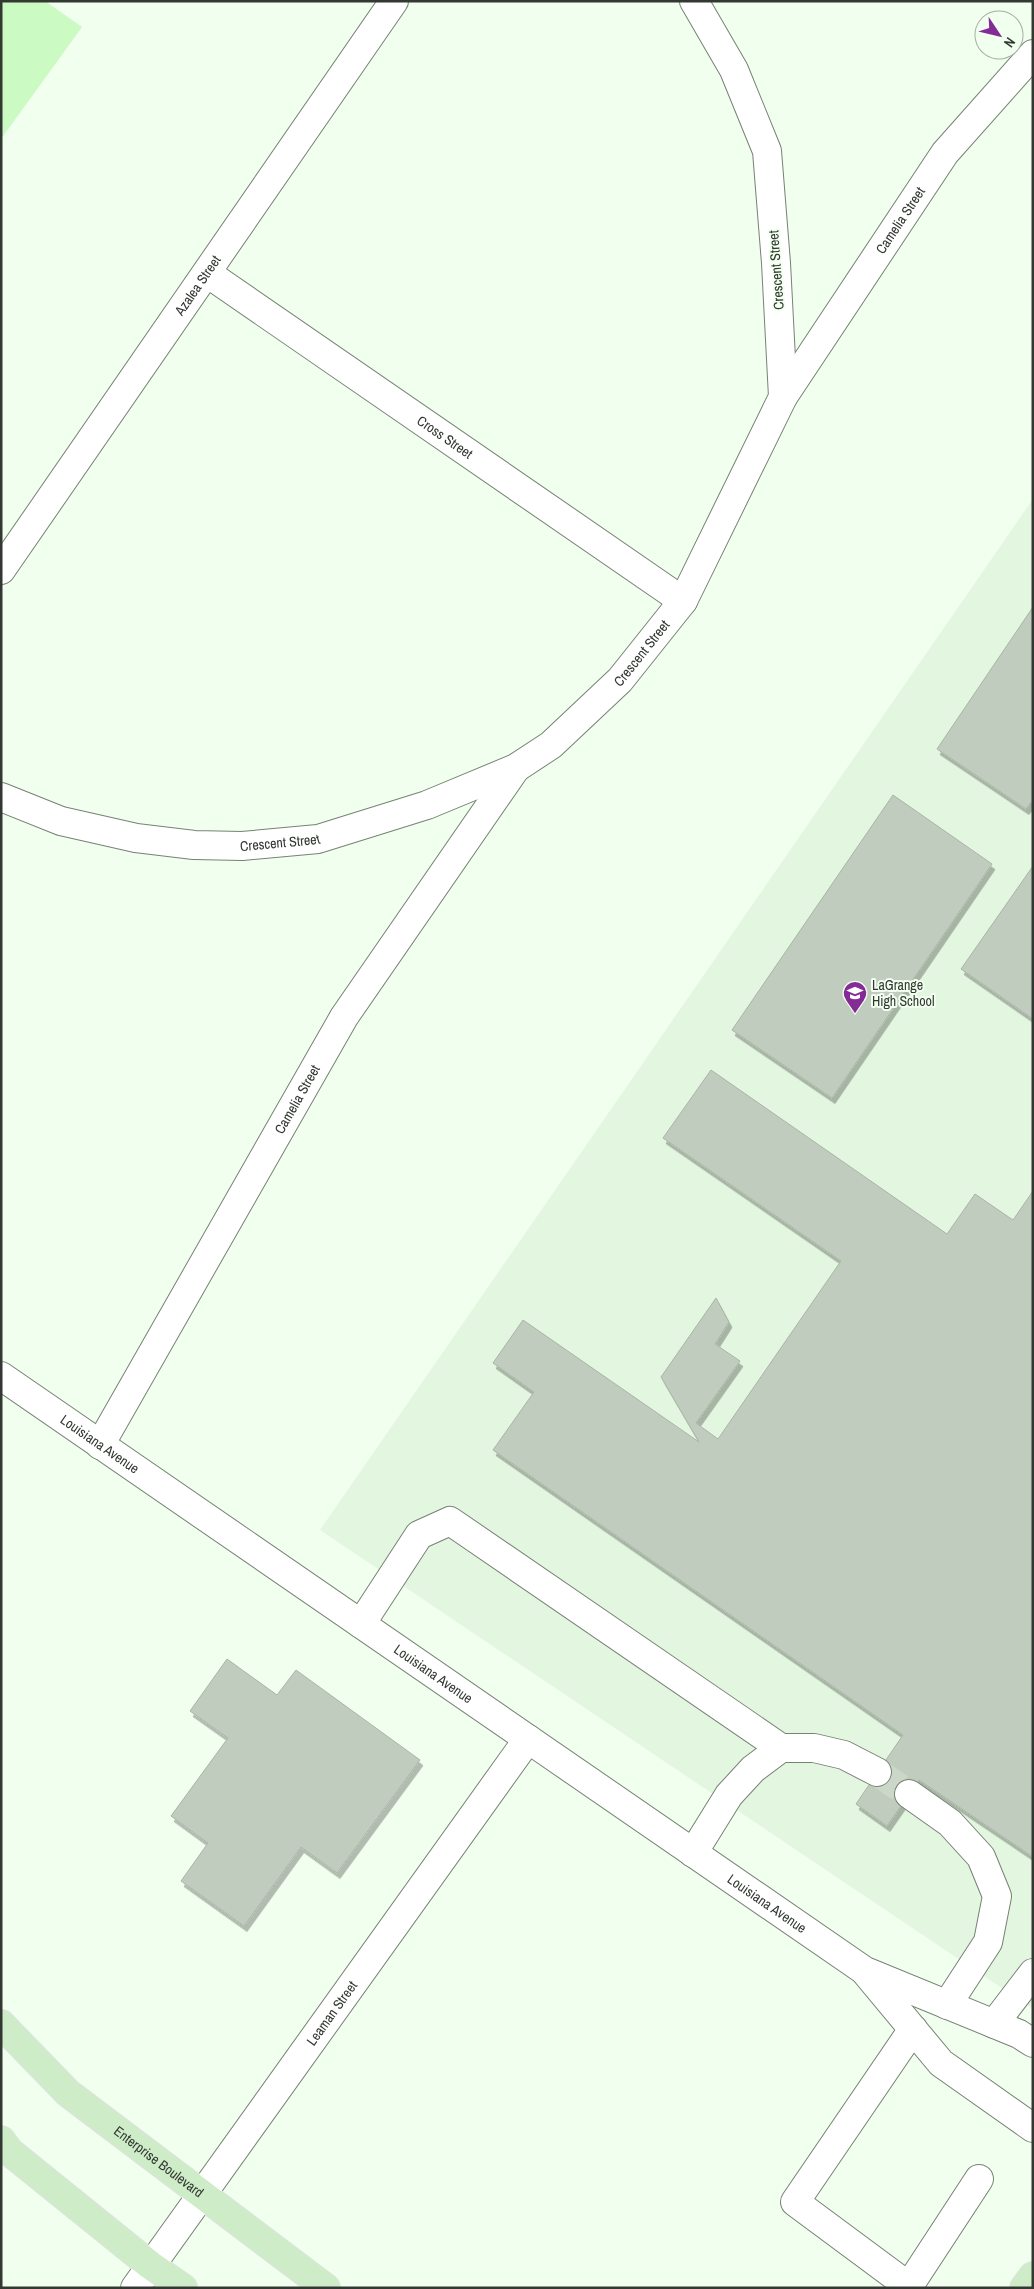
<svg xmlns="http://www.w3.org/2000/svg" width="1034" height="2289" viewBox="0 0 1034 2289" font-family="'Archivo Narrow',sans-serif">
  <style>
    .built { fill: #e3f6e0 }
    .green { fill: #cbfac2 }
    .building { fill: #c0ccbd; stroke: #a9b5a7; filter: url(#shadow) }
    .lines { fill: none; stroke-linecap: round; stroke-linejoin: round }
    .minor-tunnel { stroke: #cbd7c9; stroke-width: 28; stroke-dasharray: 28 14; stroke-linecap: butt }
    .minor-casing { stroke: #778274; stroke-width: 30 }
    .major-casing { stroke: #e2e3e2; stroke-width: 30 }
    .minor { stroke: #fff; stroke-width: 28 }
    .major { stroke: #cdecc7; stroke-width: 28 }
    .labels { text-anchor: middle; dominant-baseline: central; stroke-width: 4; stroke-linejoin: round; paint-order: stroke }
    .street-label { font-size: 14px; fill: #333832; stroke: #f1ffef }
    .poi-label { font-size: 14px; fill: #333832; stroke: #f1ffef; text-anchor: start }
  </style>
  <defs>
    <filter id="shadow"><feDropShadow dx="3" dy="5.5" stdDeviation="0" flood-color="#0004"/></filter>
  </defs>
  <rect width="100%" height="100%" fill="#f1ffef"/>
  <polygon class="built" points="1033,499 1033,2009 320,1530"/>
  <polygon class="green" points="1,1 45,1 82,27 1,139"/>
  <g class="building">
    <polygon points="1033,607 1033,800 1026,809 937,749"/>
    <polygon points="893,795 992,864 832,1098 732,1030"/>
    <polygon points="1033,866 1033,1019 961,969"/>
    <polygon points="711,1070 947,1234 975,1194 1013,1220 1033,1191 1033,1857 919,1780 887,1826 856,1804 903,1735 493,1450 534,1392 493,1363 523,1320 699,1442 661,1377 716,1298 729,1322 715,1344 740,1361 696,1423 718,1439 841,1261 663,1138"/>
    <polygon points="227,1659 277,1695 296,1670 420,1760 337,1873 301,1847 244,1926 181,1881 208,1843 171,1816 228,1738 190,1711"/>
  </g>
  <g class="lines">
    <polyline class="minor-tunnel" points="877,1772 909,1794"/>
    <g class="minor-casing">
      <g id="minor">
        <path id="s1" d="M207 273 683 601"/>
        <path id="s2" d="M783 397 945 153 1033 54"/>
        <path id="s3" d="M1 570 394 1"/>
        <path id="s4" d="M1 797 61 821 136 838 194 845 242 846 318 839 427 805 516 768 551 745 620 680 683 601 783 397 776 263 767 151 734 70 694 1"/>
        <path id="s5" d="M1 1376 865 1971 1019 2034 1033 2043"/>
        <path id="s6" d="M100 1445 344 1017 516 768"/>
        <polyline points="361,1624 419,1535 450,1521 781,1748"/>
        <polyline points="909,1794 950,1823 981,1857 997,1896 988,1942 947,2005"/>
        <polyline points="693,1853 729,1795 753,1769 781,1748 814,1748 844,1755 877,1772"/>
        <polyline points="867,1974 941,2063 1033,2128"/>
        <polyline points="994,2024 1033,1973"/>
        <polyline points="909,2286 979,2179"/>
        <path id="s7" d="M135 2288 528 1739"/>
        <polyline points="911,2288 795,2202 913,2029"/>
      </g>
    </g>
    <g class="major-casing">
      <g id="major">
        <path id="s8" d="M1 2024 68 2093 326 2288"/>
        <polyline points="1,2140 10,2152 150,2265 183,2288"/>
        <polyline points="1024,2288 1033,2276"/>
      </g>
    </g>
    <use href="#minor" class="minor"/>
    <use href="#major" class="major"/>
  </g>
  <defs>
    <g id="school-pin" transform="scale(1.25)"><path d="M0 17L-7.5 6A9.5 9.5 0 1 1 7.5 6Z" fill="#852b97" stroke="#f1ffef"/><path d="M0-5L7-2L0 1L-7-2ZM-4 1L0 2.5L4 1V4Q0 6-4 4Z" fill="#fff"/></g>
  </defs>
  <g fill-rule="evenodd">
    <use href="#school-pin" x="855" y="993"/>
  </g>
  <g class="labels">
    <g class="street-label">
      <text stroke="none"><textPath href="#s2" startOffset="212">Camelia Street</textPath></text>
      <text transform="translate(776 270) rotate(-94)">Crescent Street</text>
      <text stroke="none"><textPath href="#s3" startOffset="346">Azalea Street</textPath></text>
      <text stroke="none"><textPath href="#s1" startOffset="289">Cross Street</textPath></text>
      <text stroke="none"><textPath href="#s4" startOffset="706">Crescent Street</textPath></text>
      <text stroke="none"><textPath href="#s4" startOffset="286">Crescent Street</textPath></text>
      <text stroke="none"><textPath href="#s6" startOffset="398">Camelia Street</textPath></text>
      <text stroke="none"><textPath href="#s5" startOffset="120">Louisiana Avenue</textPath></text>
      <text stroke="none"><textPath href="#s5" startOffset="525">Louisiana Avenue</textPath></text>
      <text stroke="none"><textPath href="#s5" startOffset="930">Louisiana Avenue</textPath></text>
      <text stroke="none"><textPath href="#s7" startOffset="338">Leaman Street</textPath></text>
      <text stroke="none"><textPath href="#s8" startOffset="210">Enterprise Boulevard</textPath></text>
    </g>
    <g class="poi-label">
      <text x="872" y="985">LaGrange<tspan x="872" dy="16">High School</tspan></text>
    </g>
  </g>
  <rect width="1034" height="2289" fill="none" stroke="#333832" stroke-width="5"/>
  <g transform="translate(999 35) rotate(125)"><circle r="24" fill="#f1ffef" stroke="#a5afa3"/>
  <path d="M0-4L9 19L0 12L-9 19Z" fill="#852b97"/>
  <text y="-8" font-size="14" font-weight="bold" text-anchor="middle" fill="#333832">N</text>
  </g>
</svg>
